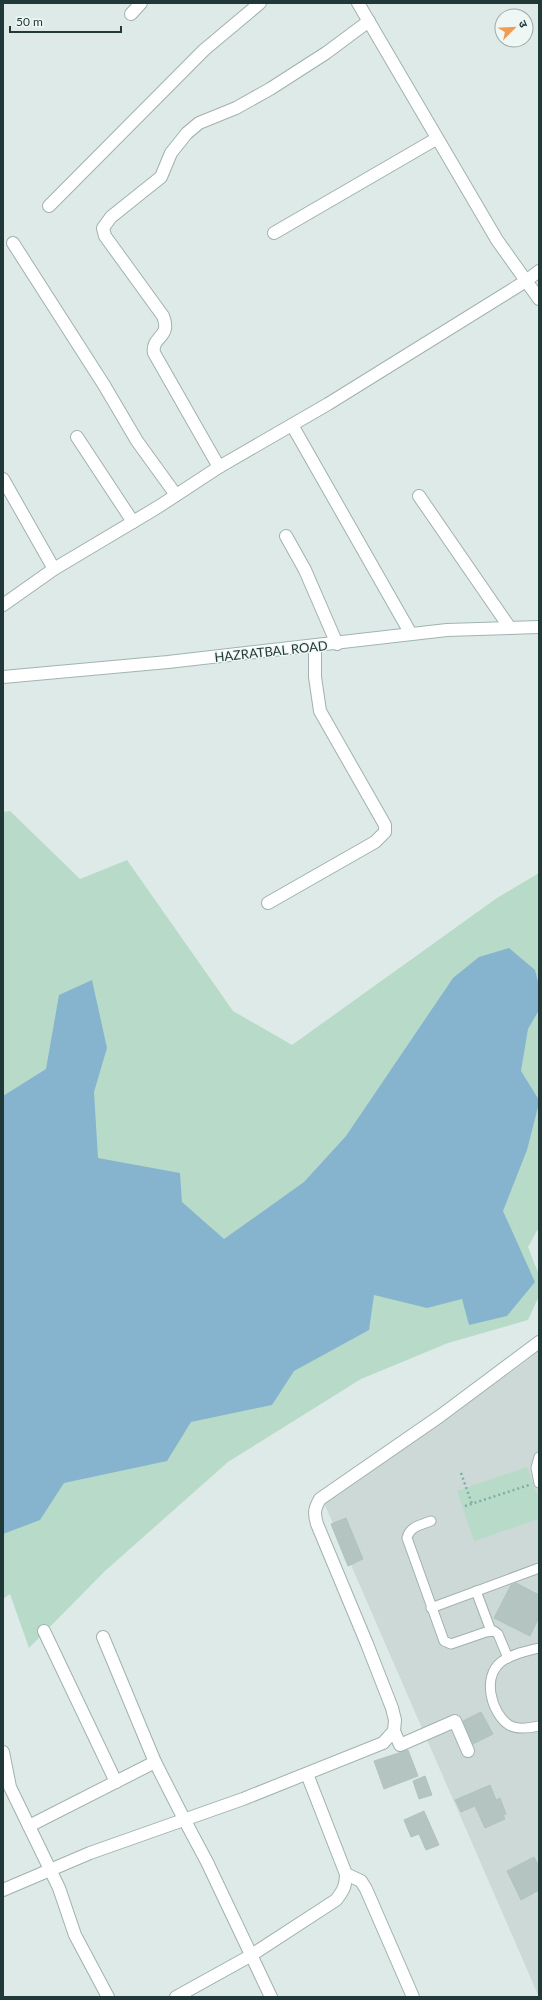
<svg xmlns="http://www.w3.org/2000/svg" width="542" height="2000" viewBox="0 0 542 2000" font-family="Lato,'Noto Sans Devanagari',sans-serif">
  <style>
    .built { fill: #cdd9d6 }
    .green { fill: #b7dbc8 }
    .water { fill: #86b4cf }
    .building { fill: #b4c4c1; stroke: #b1c3bf }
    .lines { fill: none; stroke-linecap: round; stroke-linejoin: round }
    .lane-casing { stroke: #a1b1af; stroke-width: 11 }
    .street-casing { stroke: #a1b1af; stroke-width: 14 }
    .secondary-casing { stroke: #9eb5b2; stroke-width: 14 }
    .path { stroke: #7fada9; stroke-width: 2.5; stroke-dasharray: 2 3; stroke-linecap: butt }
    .lane { stroke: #fff; stroke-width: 9 }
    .street { stroke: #fff; stroke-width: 12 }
    .secondary { stroke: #fff; stroke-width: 12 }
    .labels { text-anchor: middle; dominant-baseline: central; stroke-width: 3; stroke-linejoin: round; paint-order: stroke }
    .street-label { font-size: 13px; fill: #203938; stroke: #eef7f4 }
  </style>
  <rect width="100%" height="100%" fill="#deeae7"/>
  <polygon class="built" points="539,1342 539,1997 324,1503 510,1373 534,1355 530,1346"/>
  <g class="green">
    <polygon points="10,811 80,879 127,860 233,1011 292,1045 497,898 539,873 539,1227 528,1247 539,1275 539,1296 528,1320 448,1343 361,1379 228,1462 105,1571 29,1648 10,1594 3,1599 3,812"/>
    <polygon points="527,1467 539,1500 539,1519 474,1541 457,1491"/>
  </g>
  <polygon class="water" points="509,948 535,970 539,986 539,1010 528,1029 521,1071 539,1100 539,1103 527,1150 503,1211 535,1282 507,1316 469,1325 462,1299 427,1308 374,1295 369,1330 294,1371 272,1405 191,1422 167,1461 64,1483 40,1520 3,1534 3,1096 46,1069 59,995 92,980 107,1048 94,1092 98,1158 180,1173 182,1202 224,1239 304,1182 346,1136 453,978 479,957"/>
  <g class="building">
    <polygon points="346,1518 363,1559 348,1566 331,1524"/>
    <polygon points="516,1583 539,1595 539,1617 530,1636 494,1618 511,1585"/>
    <polygon points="481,1712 493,1734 473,1744 463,1721"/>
    <polygon points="408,1750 418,1776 384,1789 374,1761"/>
    <polygon points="425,1776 432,1795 419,1799 413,1781"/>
    <polygon points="490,1785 496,1800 500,1798 506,1814 503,1815 505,1819 485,1828 475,1806 461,1812 455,1800"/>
    <polygon points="424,1811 439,1845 426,1850 419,1834 411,1837 404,1820"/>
    <polygon points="534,1857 539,1867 539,1890 521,1900 507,1871"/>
  </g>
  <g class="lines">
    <g class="lane-casing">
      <g id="lane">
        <polyline points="539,1457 536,1468 539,1483"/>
        <path d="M431 1521C421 1525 410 1526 407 1538L444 1641 451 1644 486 1632 494 1631 498 1634 508 1658"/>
        <polyline points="476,1591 491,1631"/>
        <polyline points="431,1608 539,1568"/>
        <path d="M539 1648C527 1651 511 1654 501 1662 482 1677 491 1713 509 1725 517 1730 530 1728 539 1726"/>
      </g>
    </g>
    <g class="street-casing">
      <g id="street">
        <polyline points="358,3 497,240 539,299"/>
        <polyline points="131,14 141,3"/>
        <polyline points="49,206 204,50 260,3"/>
        <polyline points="274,233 436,139"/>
        <polyline points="13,243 104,385 137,441 176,495"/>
        <polyline points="292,425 411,634"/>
        <polyline points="77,437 133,522"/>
        <path d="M219 467 154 353C151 336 172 338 163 316L105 236 103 228 111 217 161 177 171 153 187 133 199 123 236 108 270 89 326 53 369 21"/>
        <polyline points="3,479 54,569"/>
        <polyline points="419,496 510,628"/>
        <polyline points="286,536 305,570 337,644"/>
        <polyline points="3,605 54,569 158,507 219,467 328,404 526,281 539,271"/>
        <polyline points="268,903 375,842 385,832 385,825 320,711 315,677 315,646"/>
        <polyline points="44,1631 116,1782"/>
        <polyline points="103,1637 155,1762 184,1819 207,1862 271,1997"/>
        <polyline points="394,1731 400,1745 455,1721 468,1751"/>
        <polyline points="3,1752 10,1787 59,1888 75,1935 108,1997"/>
        <polyline points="29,1826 155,1762"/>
        <polyline points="346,1874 361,1881 366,1889 413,1997"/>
        <path d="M3 1890 90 1853 243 1799 383 1743 394 1731 395 1720 392 1708 367 1644 317 1524C314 1514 314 1509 320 1499L440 1416 539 1342"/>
        <path d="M176 1997 250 1956 336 1900C343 1891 346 1886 346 1874L307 1774"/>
      </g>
    </g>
    <g class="secondary-casing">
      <polyline id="secondary" points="3,677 168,662 447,630 539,627"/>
    </g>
    <g class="path">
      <polyline points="461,1473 472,1504"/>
      <polyline points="465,1506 529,1485"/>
    </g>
    <use href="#lane" class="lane"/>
    <use href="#street" class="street"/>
    <use href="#secondary" class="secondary"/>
  </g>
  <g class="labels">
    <g class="street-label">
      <text transform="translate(271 651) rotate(-6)">HAZRATBAL ROAD</text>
    </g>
  </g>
  <rect width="542" height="2000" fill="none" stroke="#203938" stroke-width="8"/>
  <g transform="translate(514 28) rotate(66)"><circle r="19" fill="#eef7f4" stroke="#9caba9"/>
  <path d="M0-3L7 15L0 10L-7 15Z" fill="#f19c55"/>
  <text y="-6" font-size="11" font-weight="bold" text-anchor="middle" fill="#203938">उ</text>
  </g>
  <path d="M10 26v6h111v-6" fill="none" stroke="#203938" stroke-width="2"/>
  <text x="16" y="26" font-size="12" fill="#203938" stroke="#eef7f4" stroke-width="3" paint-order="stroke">50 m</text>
</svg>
